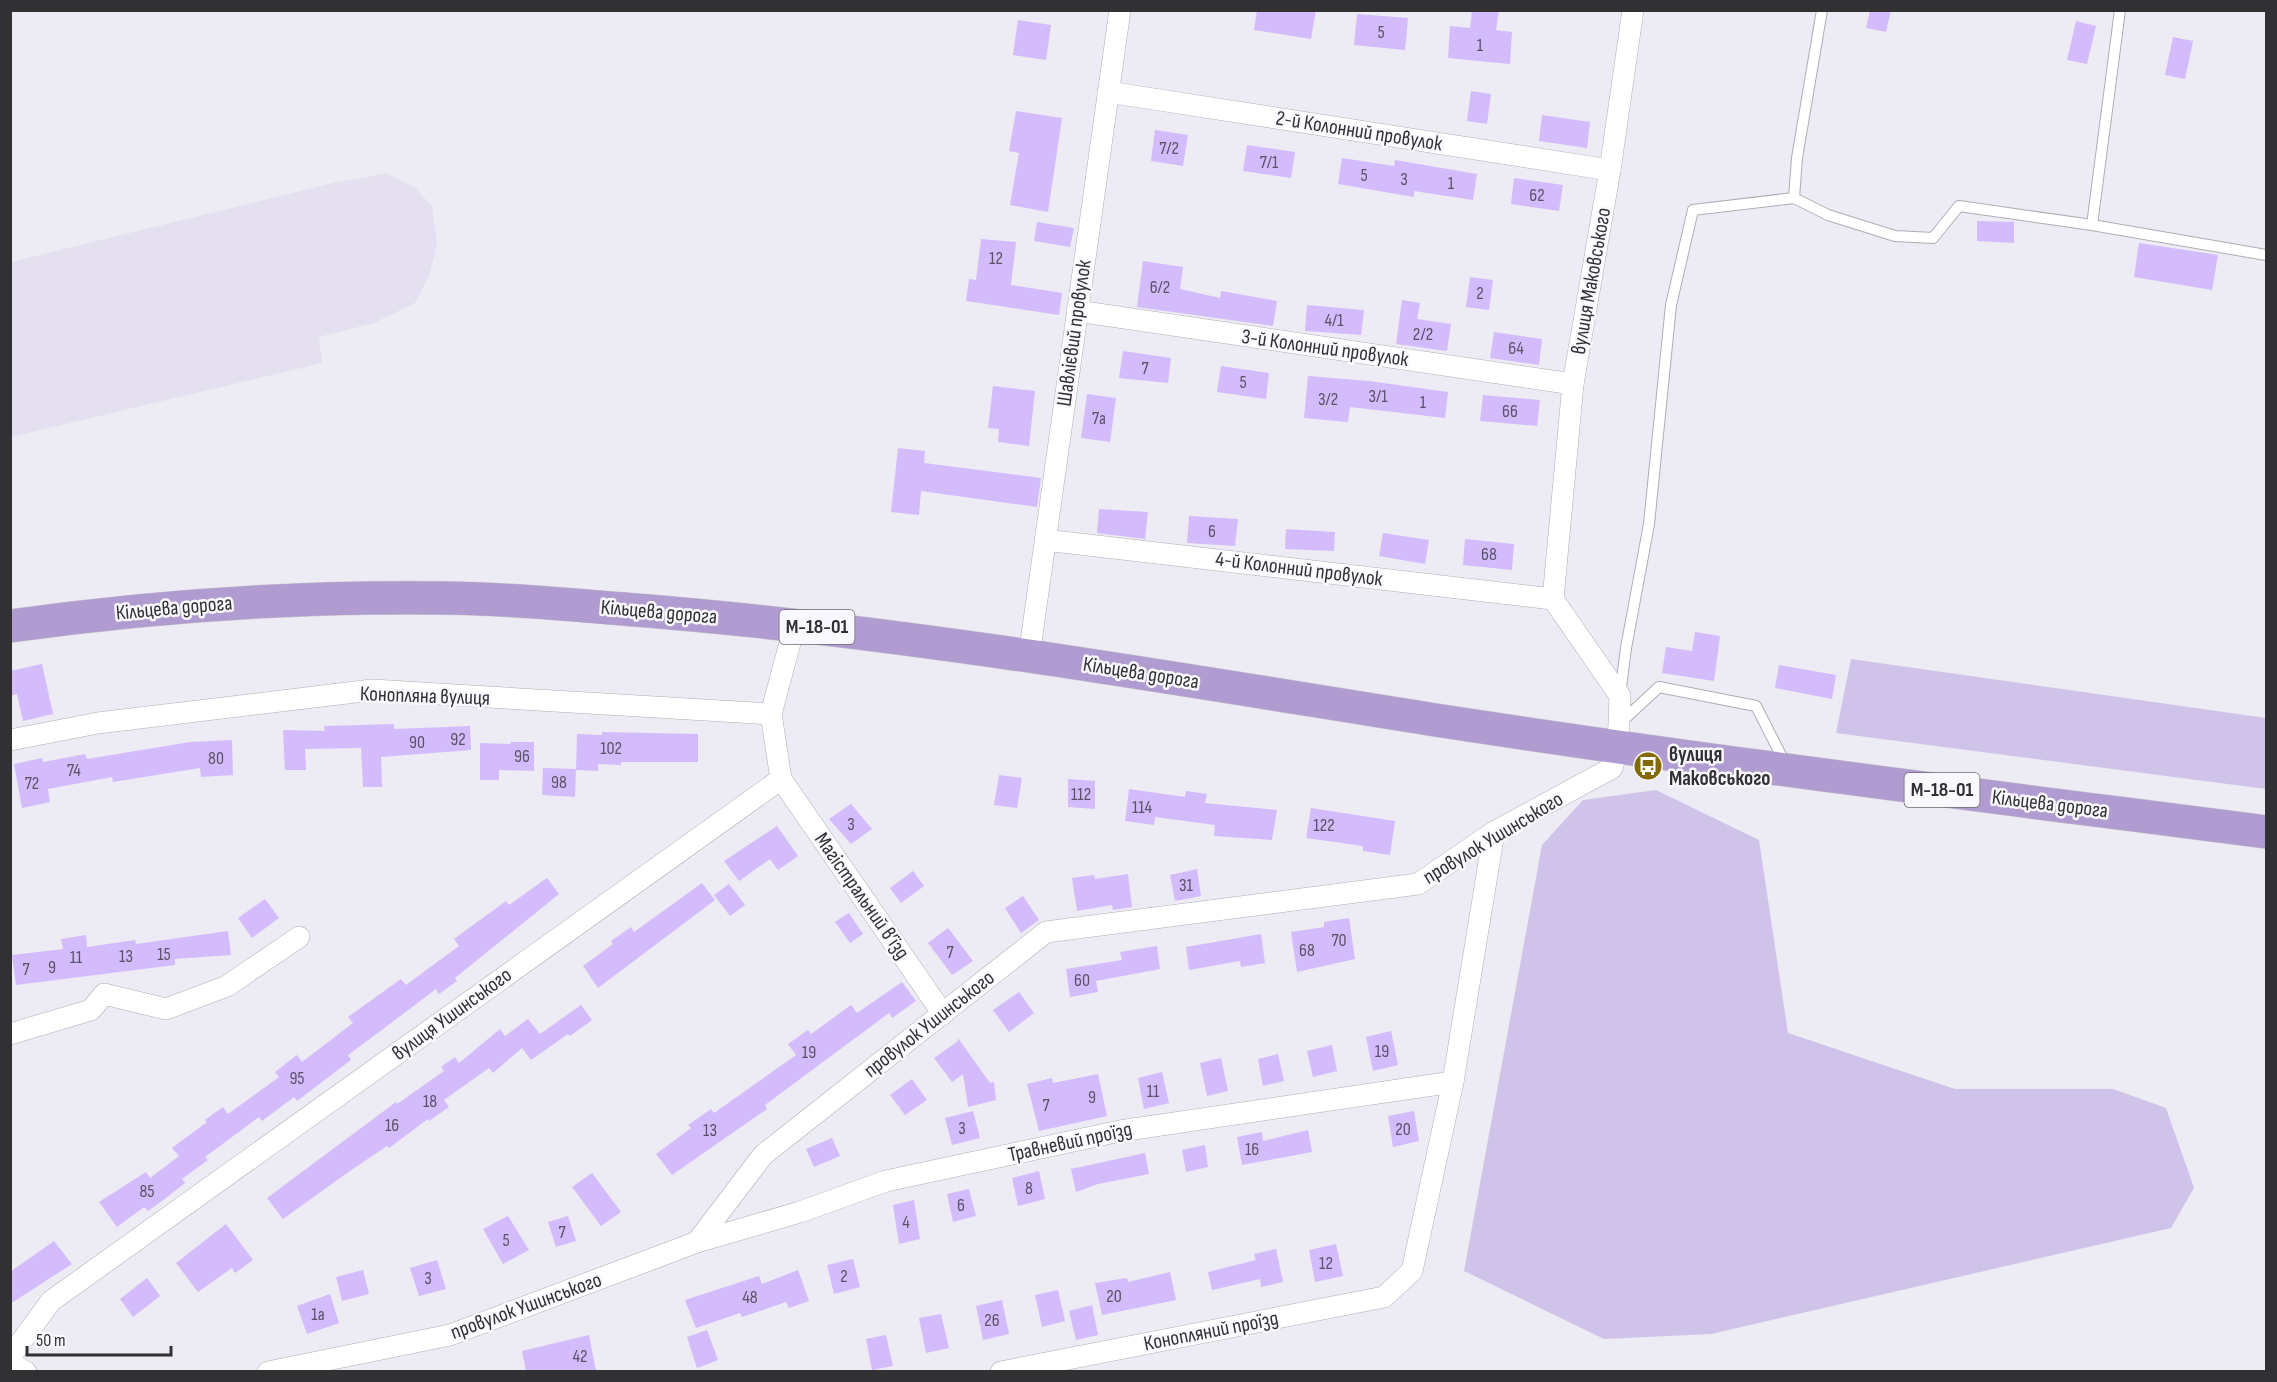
<svg xmlns="http://www.w3.org/2000/svg" width="2277" height="1382" viewBox="0 0 2277 1382" font-family="'Sofia Sans Condensed',sans-serif">
  <style>
    .built { fill: #e5e0ef }
    .green { fill: #d0c3ea }
    .building { fill: #d3bbfc }
    .lines { fill: none; stroke-linecap: round; stroke-linejoin: round }
    .service-casing { stroke: #afadb4; stroke-width: 12 }
    .minor-casing { stroke: #afadb4; stroke-width: 22 }
    .trunk-casing { stroke: #c9c9ca; stroke-width: 34 }
    .service { stroke: #fff; stroke-width: 10 }
    .minor { stroke: #fff; stroke-width: 21 }
    .trunk { stroke: #b09cd0; stroke-width: 33 }
    .labels { text-anchor: middle; dominant-baseline: central; stroke-width: 5; stroke-linejoin: round; paint-order: stroke }
    .number-label { font-size: 18px; fill: #5a5365 }
    .shield { fill: #faf8ff; stroke: #6d6c70; stroke-width: 1.5 }
    .shield-label { font-size: 20px; font-weight: bold; fill: #313033 }
    .street-label { font-size: 21px; fill: #313033; stroke: #faf8ff }
    .poi-label { font-size: 21px; font-weight: bold; fill: #313033; stroke: #faf8ff; text-anchor: start }
  </style>
  <rect width="100%" height="100%" fill="#edebf3"/>
  <polygon class="built" points="387,173 415,188 432,206 437,243 430,273 415,303 374,323 319,337 322,363 11,437 11,262 333,183"/>
  <g class="green">
    <polygon points="1851,659 2266,718 2266,789 1836,733"/>
    <polygon points="1656,790 1759,840 1788,1033 1955,1089 2113,1089 2166,1108 2194,1188 2171,1228 1711,1334 1604,1339 1464,1271 1542,845 1583,800"/>
  </g>
  <g class="building">
    <polygon points="1257,10 1316,10 1311,39 1254,30"/>
    <polygon points="1472,10 1499,10 1496,30 1512,32 1510,64 1448,58 1450,26 1470,28"/>
    <polygon points="1870,10 1891,10 1886,32 1866,28"/>
    <polygon points="1357,14 1408,18 1405,50 1354,45"/>
    <polygon points="1018,20 1051,25 1046,60 1013,55"/>
    <polygon points="2076,21 2096,26 2087,64 2067,60"/>
    <polygon points="2173,37 2193,41 2185,79 2165,75"/>
    <polygon points="1471,91 1491,94 1487,124 1467,121"/>
    <polygon points="1016,111 1062,118 1048,212 1010,205 1019,153 1009,151"/>
    <polygon points="1542,115 1590,122 1587,148 1539,141"/>
    <polygon points="1155,130 1188,135 1183,166 1151,161"/>
    <polygon points="1247,145 1295,152 1291,178 1243,171"/>
    <polygon points="1342,158 1394,166 1395,160 1477,174 1473,200 1414,191 1414,197 1338,184"/>
    <polygon points="1514,178 1563,185 1559,211 1511,204"/>
    <polygon points="1977,221 2014,222 2014,243 1977,241"/>
    <polygon points="1037,222 1074,228 1070,247 1034,241"/>
    <polygon points="981,239 1016,242 1011,285 1062,293 1059,315 966,301 969,279 976,280"/>
    <polygon points="2139,243 2218,255 2212,290 2134,277"/>
    <polygon points="1143,261 1183,267 1180,289 1220,298 1221,291 1277,301 1273,326 1137,307"/>
    <polygon points="1470,277 1493,280 1489,310 1466,307"/>
    <polygon points="1402,300 1420,303 1417,319 1451,324 1447,351 1396,344"/>
    <polygon points="1307,305 1364,310 1361,335 1305,331"/>
    <polygon points="1494,332 1542,339 1539,365 1490,358"/>
    <polygon points="1123,351 1171,358 1168,383 1119,378"/>
    <polygon points="1221,366 1269,373 1266,399 1217,392"/>
    <polygon points="1308,376 1369,381 1448,392 1445,418 1350,407 1348,422 1304,418"/>
    <polygon points="993,386 1035,391 1029,446 998,442 999,429 988,428"/>
    <polygon points="1087,394 1116,398 1110,442 1081,438"/>
    <polygon points="1483,395 1540,400 1537,426 1480,421"/>
    <polygon points="898,448 925,451 924,463 1041,478 1037,507 921,491 919,515 891,512"/>
    <polygon points="1099,509 1148,512 1145,539 1097,533"/>
    <polygon points="1189,516 1238,519 1235,546 1187,543"/>
    <polygon points="1286,529 1335,532 1334,551 1285,549"/>
    <polygon points="1383,533 1429,540 1425,564 1379,556"/>
    <polygon points="1465,539 1514,544 1512,570 1463,565"/>
    <polygon points="1695,632 1720,636 1714,681 1662,673 1666,647 1692,651"/>
    <polygon points="42,664 53,714 23,721 17,694 10,696 10,671"/>
    <polygon points="1779,665 1836,675 1832,699 1775,688"/>
    <polygon points="394,724 394,729 470,726 471,750 381,757 382,787 363,787 361,748 305,749 306,770 285,770 283,730 325,731 324,726"/>
    <polygon points="602,732 698,734 698,762 621,762 621,765 598,764 598,771 576,770 577,734 602,735"/>
    <polygon points="232,740 233,775 201,777 200,768 113,782 112,777 48,789 50,802 22,808 14,764 42,758 43,762 85,754 87,759 190,742"/>
    <polygon points="511,742 534,742 534,771 499,770 499,780 480,780 480,743 510,744"/>
    <polygon points="543,768 576,769 575,797 542,795"/>
    <polygon points="999,775 1022,778 1017,808 994,805"/>
    <polygon points="1068,779 1095,781 1095,809 1068,807"/>
    <polygon points="1129,789 1185,797 1186,791 1207,794 1205,803 1277,810 1272,840 1214,836 1215,825 1155,817 1154,825 1125,821"/>
    <polygon points="851,804 872,829 851,844 829,819"/>
    <polygon points="1311,808 1395,821 1390,855 1363,851 1363,846 1306,838"/>
    <polygon points="777,826 798,856 778,870 770,859 739,881 724,861"/>
    <polygon points="1197,869 1201,896 1175,901 1170,875"/>
    <polygon points="913,871 924,886 901,903 890,888"/>
    <polygon points="1128,874 1132,907 1113,910 1112,905 1077,911 1072,878 1094,875 1095,879"/>
    <polygon points="547,878 559,894 455,978 457,981 439,994 436,989 383,1029 348,1055 351,1060 297,1101 294,1097 262,1121 259,1117 205,1157 208,1160 182,1179 185,1183 166,1198 148,1211 144,1207 117,1227 99,1202 146,1172 150,1178 179,1156 172,1148 207,1122 205,1120 223,1107 228,1114 279,1077 275,1072 297,1055 302,1062 353,1023 348,1017 401,979 406,985 459,946 454,939 506,901 509,905"/>
    <polygon points="702,883 715,900 598,988 583,966 613,944 611,941 631,927 634,932"/>
    <polygon points="729,884 745,905 730,916 714,895"/>
    <polygon points="1023,896 1039,920 1021,933 1005,908"/>
    <polygon points="265,899 279,918 252,938 238,918"/>
    <polygon points="849,913 863,934 850,943 835,922"/>
    <polygon points="1349,918 1355,959 1297,972 1291,932 1324,927 1324,922"/>
    <polygon points="948,928 973,961 952,975 928,943"/>
    <polygon points="228,931 231,955 175,959 175,965 16,985 12,955 63,949 61,939 86,935 87,947 135,940 136,944"/>
    <polygon points="1261,934 1265,963 1241,967 1240,961 1189,970 1186,947"/>
    <polygon points="1157,946 1160,969 1096,981 1098,992 1070,997 1066,969 1122,960 1120,952"/>
    <polygon points="902,982 916,1001 892,1018 889,1013 765,1105 767,1109 672,1175 656,1154 691,1128 688,1125 711,1109 714,1113 796,1055 788,1044 808,1030 811,1034 851,1005 857,1013"/>
    <polygon points="1019,992 1034,1013 1009,1032 993,1010"/>
    <polygon points="581,1005 592,1020 570,1036 568,1034 531,1060 522,1048 493,1073 489,1068 444,1100 449,1107 429,1121 428,1119 389,1148 387,1146 347,1173 283,1219 267,1198 396,1102 397,1104 444,1071 441,1067 455,1057 459,1063 500,1029 505,1036 528,1019 540,1034"/>
    <polygon points="1391,1031 1398,1065 1373,1071 1366,1037"/>
    <polygon points="958,1038 990,1083 994,1082 996,1100 968,1107 963,1074 952,1082 934,1058 958,1041"/>
    <polygon points="1332,1045 1337,1071 1313,1077 1307,1051"/>
    <polygon points="1278,1054 1284,1081 1263,1086 1258,1059"/>
    <polygon points="1221,1058 1228,1091 1207,1096 1200,1063"/>
    <polygon points="1162,1072 1169,1103 1144,1109 1138,1078"/>
    <polygon points="1098,1074 1107,1116 1039,1131 1027,1084 1052,1078 1053,1083"/>
    <polygon points="912,1079 927,1100 905,1115 890,1095"/>
    <polygon points="973,1111 980,1138 952,1145 945,1118"/>
    <polygon points="1414,1111 1419,1141 1393,1147 1388,1116"/>
    <polygon points="1308,1130 1312,1152 1242,1165 1237,1137 1262,1132 1263,1141"/>
    <polygon points="832,1138 840,1156 814,1167 806,1149"/>
    <polygon points="1205,1145 1208,1167 1186,1172 1182,1150"/>
    <polygon points="1145,1153 1149,1174 1098,1184 1076,1192 1071,1169"/>
    <polygon points="1039,1171 1045,1199 1018,1206 1012,1178"/>
    <polygon points="592,1173 621,1212 601,1226 572,1187"/>
    <polygon points="969,1189 976,1216 953,1222 947,1194"/>
    <polygon points="914,1200 920,1239 899,1244 893,1205"/>
    <polygon points="508,1216 529,1250 503,1264 483,1229"/>
    <polygon points="568,1216 576,1241 556,1247 548,1222"/>
    <polygon points="226,1224 253,1260 235,1273 232,1268 198,1292 176,1263"/>
    <polygon points="54,1241 72,1264 10,1304 10,1272"/>
    <polygon points="1336,1244 1343,1276 1315,1282 1309,1250"/>
    <polygon points="1276,1249 1283,1282 1261,1287 1260,1279 1212,1290 1208,1272 1256,1260 1254,1254"/>
    <polygon points="853,1259 860,1287 834,1294 827,1265"/>
    <polygon points="437,1260 446,1289 419,1296 410,1268"/>
    <polygon points="363,1270 369,1294 342,1301 336,1277"/>
    <polygon points="798,1270 809,1301 789,1308 786,1302 742,1317 740,1313 696,1328 685,1300 759,1276 762,1284"/>
    <polygon points="1170,1272 1176,1300 1102,1315 1095,1283 1127,1278 1128,1282"/>
    <polygon points="147,1278 160,1296 133,1317 120,1299"/>
    <polygon points="1058,1290 1065,1321 1042,1327 1035,1295"/>
    <polygon points="330,1294 339,1323 307,1334 297,1306"/>
    <polygon points="1002,1300 1009,1334 983,1340 976,1306"/>
    <polygon points="1092,1305 1098,1335 1076,1340 1069,1311"/>
    <polygon points="941,1314 949,1348 926,1353 919,1318"/>
    <polygon points="707,1330 718,1360 697,1368 687,1337"/>
    <polygon points="589,1335 596,1371 526,1371 522,1351"/>
    <polygon points="886,1335 893,1366 872,1370 866,1339"/>
  </g>
  <g class="lines">
    <g class="service-casing">
      <g id="service">
        <polyline points="1794,198 1797,158 1822,10"/>
        <polyline points="2092,225 2120,10"/>
        <polyline points="1620,695 1626,648 1649,524 1671,305 1693,210 1794,198 1828,215 1895,236 1933,238 1959,206 2092,225 2266,255"/>
        <polyline points="1620,723 1659,687 1756,706 1786,765"/>
      </g>
    </g>
    <g class="minor-casing">
      <g id="minor">
        <polyline points="1108,92 1610,170"/>
        <polyline points="1077,311 1573,384"/>
        <polyline points="1045,540 1553,599"/>
        <polyline points="1029,656 1120,10"/>
        <polyline points="10,740 98,723 372,690 771,714"/>
        <polyline points="781,779 943,1014"/>
        <polyline points="10,1034 91,1010 104,994 166,1009 227,986 299,937"/>
        <polyline points="697,1242 800,1212 886,1181 1120,1131 1453,1082"/>
        <polyline points="10,1357 51,1301 781,779 771,714 795,624"/>
        <polyline points="10,1363 26,1372"/>
        <polyline points="268,1372 450,1335 697,1242 763,1155 1046,932 1418,884 1494,832 1612,768 1618,748 1620,696 1553,599 1573,384 1610,170 1633,10"/>
        <polyline points="1001,1372 1384,1297 1412,1271 1453,1082 1494,832"/>
      </g>
    </g>
    <g class="trunk-casing">
      <path id="trunk" d="M10 626C153 606 299 596 443 598 519 599 596 607 671 613 925 635 1177 679 1429 719 1707 762 1987 796 2266 832"/>
    </g>
    <use href="#service" class="service"/>
    <use href="#minor" class="minor"/>
    <use href="#trunk" class="trunk"/>
  </g>
  <defs>
    <g id="bus-disc" transform="scale(1.5)"><circle r="9.5" fill="#846902" stroke="#faf8ff"/><path d="M-5-6H5V4H4V6H2V4H-2V6H-4V4H-5ZM-3.5-4V0h7V-4ZM-3.5 1.2v1.5H-2V1.2ZM2 1.2v1.5H3.5V1.2Z" fill="#fff"/></g>
  </defs>
  <g fill-rule="evenodd">
    <use href="#bus-disc" x="1648" y="766"/>
  </g>
  <g class="labels">
    <g class="number-label">
      <text x="1381" y="32">5</text>
      <text x="1480" y="45">1</text>
      <text x="1169" y="148">7/2</text>
      <text x="1269" y="162">7/1</text>
      <text x="1364" y="175">5</text>
      <text x="1404" y="179">3</text>
      <text x="1451" y="183">1</text>
      <text x="1537" y="195">62</text>
      <text x="996" y="258">12</text>
      <text x="1160" y="287">6/2</text>
      <text x="1480" y="293">2</text>
      <text x="1334" y="320">4/1</text>
      <text x="1423" y="334">2/2</text>
      <text x="1516" y="348">64</text>
      <text x="1145" y="368">7</text>
      <text x="1243" y="382">5</text>
      <text x="1378" y="396">3/1</text>
      <text x="1328" y="399">3/2</text>
      <text x="1423" y="402">1</text>
      <text x="1510" y="411">66</text>
      <text x="1099" y="418">7а</text>
      <text x="1212" y="531">6</text>
      <text x="1489" y="554">68</text>
      <text x="458" y="739">92</text>
      <text x="417" y="742">90</text>
      <text x="611" y="748">102</text>
      <text x="522" y="756">96</text>
      <text x="216" y="758">80</text>
      <text x="74" y="770">74</text>
      <text x="559" y="782">98</text>
      <text x="32" y="783">72</text>
      <text x="1081" y="794">112</text>
      <text x="1142" y="807">114</text>
      <text x="851" y="824">3</text>
      <text x="1324" y="825">122</text>
      <text x="1186" y="885">31</text>
      <text x="1339" y="940">70</text>
      <text x="1307" y="950">68</text>
      <text x="950" y="952">7</text>
      <text x="164" y="954">15</text>
      <text x="126" y="956">13</text>
      <text x="76" y="957">11</text>
      <text x="52" y="967">9</text>
      <text x="26" y="969">7</text>
      <text x="1082" y="980">60</text>
      <text x="1382" y="1051">19</text>
      <text x="809" y="1052">19</text>
      <text x="297" y="1078">95</text>
      <text x="1153" y="1091">11</text>
      <text x="1092" y="1097">9</text>
      <text x="430" y="1101">18</text>
      <text x="1046" y="1105">7</text>
      <text x="392" y="1125">16</text>
      <text x="962" y="1128">3</text>
      <text x="1403" y="1129">20</text>
      <text x="710" y="1130">13</text>
      <text x="1252" y="1149">16</text>
      <text x="1029" y="1188">8</text>
      <text x="147" y="1191">85</text>
      <text x="961" y="1205">6</text>
      <text x="906" y="1222">4</text>
      <text x="562" y="1232">7</text>
      <text x="506" y="1240">5</text>
      <text x="1326" y="1263">12</text>
      <text x="844" y="1276">2</text>
      <text x="428" y="1278">3</text>
      <text x="1114" y="1296">20</text>
      <text x="750" y="1297">48</text>
      <text x="318" y="1314">1а</text>
      <text x="992" y="1320">26</text>
      <text x="580" y="1356">42</text>
    </g>
    <g class="shield">
      <rect x="779.5" y="610" width="75" height="34" rx="4.5"/>
      <rect x="1904.5" y="773" width="75" height="34" rx="4.5"/>
    </g>
    <g class="shield-label">
      <text x="817" y="627">М-18-01</text>
      <text x="1942" y="790">М-18-01</text>
    </g>
    <g class="street-label">
      <text transform="translate(1359 131) rotate(9)">2-й Колонний провулок</text>
      <text transform="translate(1591 281) rotate(-80)">вулиця Маковського</text>
      <text transform="translate(1074 333) rotate(-82)">Шавлієвий провулок</text>
      <text transform="translate(1325 348) rotate(8)">3-й Колонний провулок</text>
      <text transform="translate(1299 569) rotate(7)">4-й Колонний провулок</text>
      <text transform="translate(174 608) rotate(-5)">Кільцева дорога</text>
      <text transform="translate(659 612) rotate(5)">Кільцева дорога</text>
      <text transform="translate(1141 673) rotate(9)">Кільцева дорога</text>
      <text transform="translate(425 696) rotate(2)">Конопляна вулиця</text>
      <text transform="translate(2050 804) rotate(7)">Кільцева дорога</text>
      <text transform="translate(1493 838) rotate(-31)">провулок Ушинського</text>
      <text transform="translate(862 896) rotate(55)">Магістральний в’їзд</text>
      <text transform="translate(452 1014) rotate(-36)">вулиця Ушинського</text>
      <text transform="translate(929 1024) rotate(-38)">провулок Ушинського</text>
      <text transform="translate(1070 1142) rotate(-12)">Травневий проїзд</text>
      <text transform="translate(526 1306) rotate(-20)">провулок Ушинського</text>
      <text transform="translate(1211 1331) rotate(-11)">Конопляний проїзд</text>
    </g>
    <g class="poi-label">
      <text x="1669" y="754">вулиця<tspan x="1669" dy="24">Маковського</tspan></text>
    </g>
  </g>
  <rect width="2277" height="1382" fill="none" stroke="#313033" stroke-width="24"/>
  <path d="M27 1346v9h144v-9" fill="none" stroke="#313033" stroke-width="3"/>
  <text x="36" y="1346" font-size="18" fill="#313033" stroke="#faf8ff" stroke-width="4.5" paint-order="stroke">50 m</text>
</svg>
